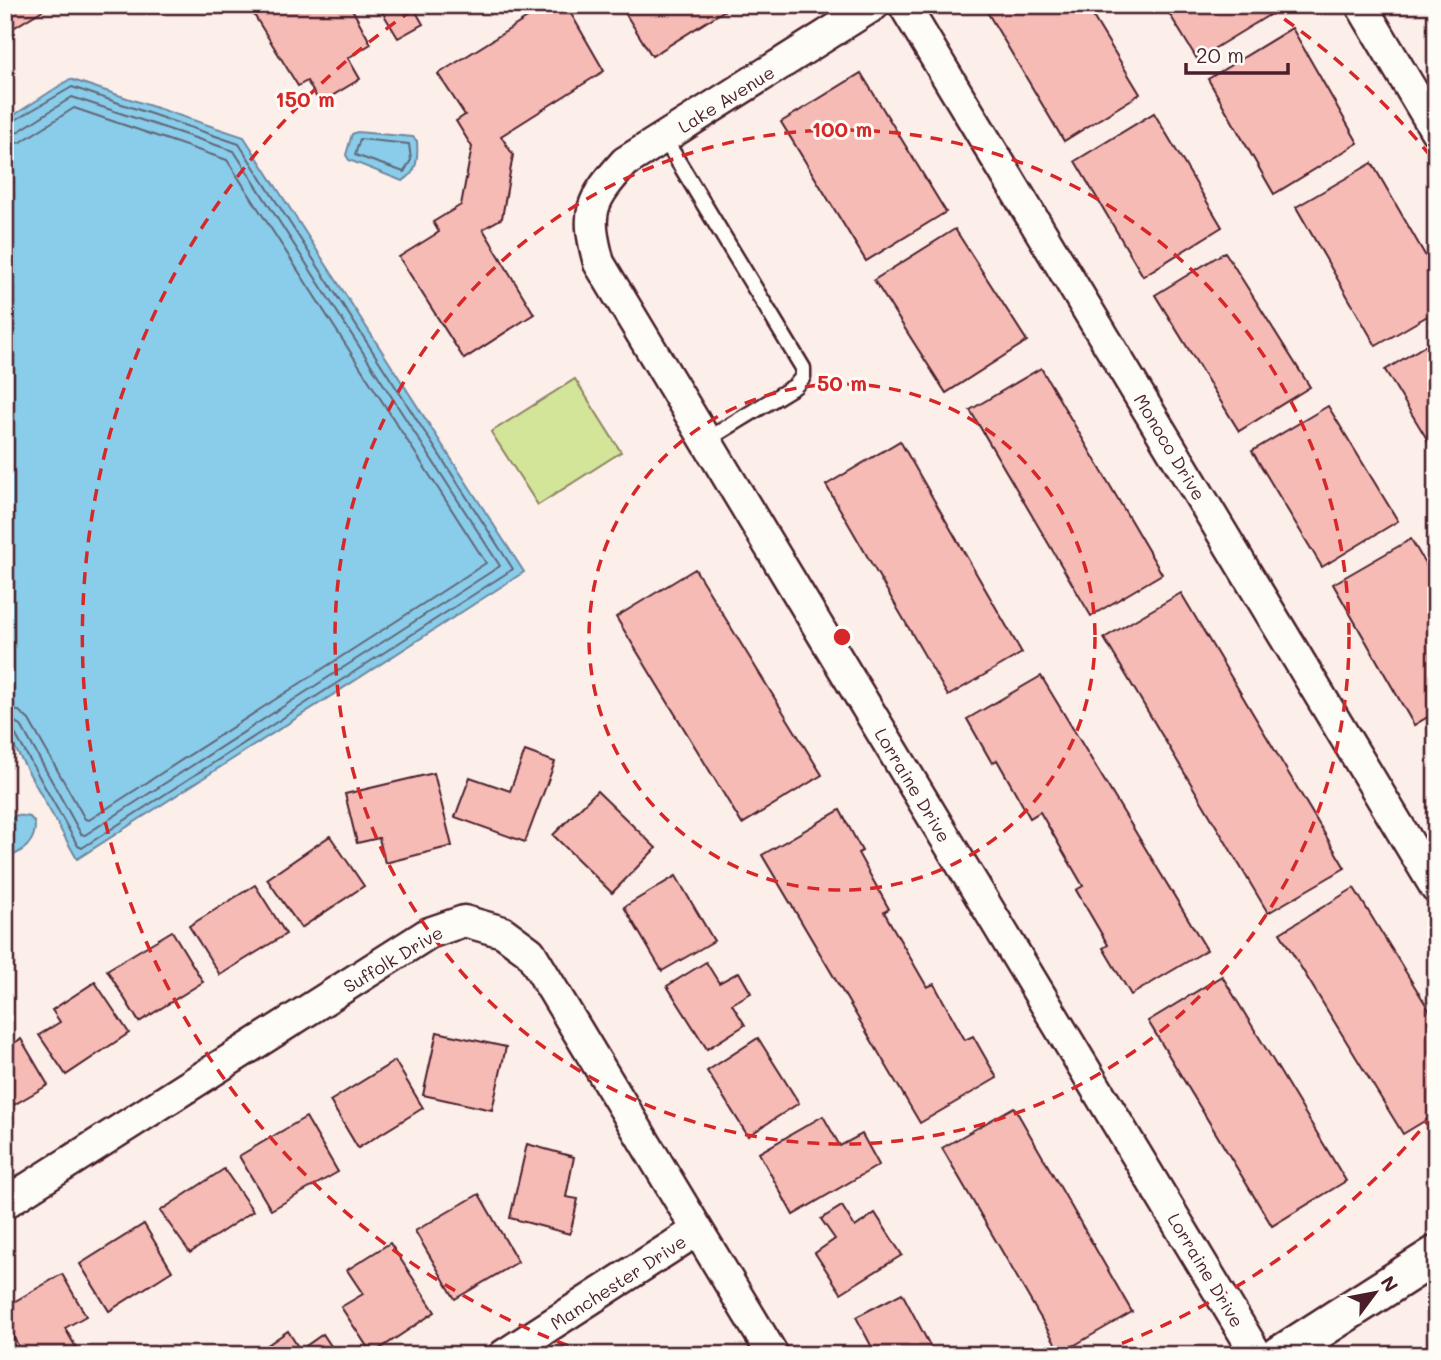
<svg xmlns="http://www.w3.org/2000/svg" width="1441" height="1360" viewBox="0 0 1441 1360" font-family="Mali,sans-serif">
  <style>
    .green { fill: #d2e599; stroke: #8e8262; stroke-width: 2 }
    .water { fill: #89cdea; stroke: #70879e; stroke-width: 2 }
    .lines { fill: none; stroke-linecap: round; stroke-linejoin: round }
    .shore { stroke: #636577; stroke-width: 2 }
    .building { fill: #f7bbb6; stroke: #4a1f2b; stroke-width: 2 }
    .service-casing { stroke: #4a1f2b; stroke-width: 19 }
    .minor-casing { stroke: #4a1f2b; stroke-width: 35 }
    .tertiary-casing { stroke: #4a1f2b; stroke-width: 42 }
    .service { stroke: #fdfcf7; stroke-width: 14 }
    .minor { stroke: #fdfcf7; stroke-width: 30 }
    .tertiary { stroke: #fdfcf7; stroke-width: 37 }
    .ring { fill: none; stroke: #d62828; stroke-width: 3.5; stroke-dasharray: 12 9 }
    .labels { text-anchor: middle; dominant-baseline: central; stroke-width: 6; stroke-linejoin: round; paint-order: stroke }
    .street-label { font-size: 18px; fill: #4a1f2b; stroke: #fdfcf7 }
    .centre { fill: #d62828; stroke: #fdfcf7; stroke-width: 3.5 }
    .ring-label { font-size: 21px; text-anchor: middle; font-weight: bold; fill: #d62828; stroke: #fdfcf7; stroke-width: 6; stroke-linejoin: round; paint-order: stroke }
  </style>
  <rect width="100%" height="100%" fill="#fcefea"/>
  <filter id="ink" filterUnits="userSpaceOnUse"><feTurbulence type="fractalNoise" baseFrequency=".0143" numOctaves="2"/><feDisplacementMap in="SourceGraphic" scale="14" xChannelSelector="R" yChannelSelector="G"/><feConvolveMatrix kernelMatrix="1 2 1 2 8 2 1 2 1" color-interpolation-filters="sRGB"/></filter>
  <g filter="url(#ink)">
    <polygon class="green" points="575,379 621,452 538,505 491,432"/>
    <g class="water">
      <polygon points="70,79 244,137 524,572 77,859 5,730 5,121"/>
      <path d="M357 132 413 137 417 141C418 156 418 174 402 181L349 160 346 155 352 134Z"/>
      <path d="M16 815 30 817 35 823C36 842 23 853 5 858V826Z"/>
    </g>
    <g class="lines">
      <g class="shore">
        <polyline points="5,126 72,87 239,144 513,569 82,848 78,846 14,732 5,728"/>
        <polyline points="5,135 16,133 72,97 234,151 500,566 85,835 81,834 22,727 14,721 5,719"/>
        <polygon points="360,139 409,144 411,160 404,172 355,155"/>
        <polyline points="5,145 21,142 74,108 227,160 486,563 89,820 85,819 29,720 19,711 5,709"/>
      </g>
    </g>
    <g class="building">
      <polygon points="5,5 51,5 5,33"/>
      <polygon points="248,5 356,5 352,9 371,44 348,58 360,79 320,103 307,81 298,86"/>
      <polygon points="378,5 412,5 423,24 398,38"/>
      <polygon points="548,5 566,5 604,71 501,136 513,155 502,218 483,229 534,314 464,359 399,257 439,232 433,222 461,205 472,147 456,121 465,115 438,74"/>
      <polygon points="620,5 733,5 652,56"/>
      <polygon points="983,5 1086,5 1140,94 1064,141"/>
      <polygon points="1164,5 1277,5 1279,9 1197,59"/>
      <polygon points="1292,28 1358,143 1274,194 1208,79"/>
      <polygon points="861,73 946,212 866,261 781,122"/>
      <polygon points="1154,113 1222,227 1143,276 1075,161"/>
      <polygon points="1372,163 1436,274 1436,311 1376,346 1296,207"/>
      <polygon points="955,229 1027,341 946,393 874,280"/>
      <polygon points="1225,252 1310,387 1239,431 1155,295"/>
      <polygon points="1436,339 1436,454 1385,370"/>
      <polygon points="1041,368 1162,574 1091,616 970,410"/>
      <polygon points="1328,406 1398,521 1322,567 1252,451"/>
      <polygon points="900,441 1022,653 948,696 826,485"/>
      <polygon points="1411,539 1436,582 1436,712 1414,725 1333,584"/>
      <polygon points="695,569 822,775 742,824 616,617"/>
      <polygon points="1181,593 1345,868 1268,913 1104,638"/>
      <polygon points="1041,676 1207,950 1131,995 1103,948 1108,945 1076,890 1083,886 1040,812 1030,818 997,760 992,763 967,719"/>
      <polygon points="525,751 555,762 525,842 455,817 470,777 510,791"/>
      <polygon points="434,773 452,846 385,863 379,838 357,843 345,794"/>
      <polygon points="597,791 656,848 612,893 553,835"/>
      <polygon points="840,810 862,851 858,853 889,909 884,912 927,987 934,984 965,1040 973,1036 997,1078 920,1123 762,855"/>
      <polygon points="330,836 364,886 301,928 267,879"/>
      <polygon points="676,876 714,941 662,971 624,907"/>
      <polygon points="255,885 286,934 220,975 189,926"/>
      <polygon points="1354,888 1436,1021 1436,1114 1403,1134 1280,933"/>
      <polygon points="172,931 203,982 139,1022 107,970"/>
      <polygon points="706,962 719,983 739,972 751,993 732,1004 745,1025 707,1049 667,986"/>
      <polygon points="1222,976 1346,1181 1272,1226 1148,1021"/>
      <polygon points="95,982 129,1033 66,1075 39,1035 60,1022 52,1010"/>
      <polygon points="437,1032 506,1047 492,1110 423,1095"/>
      <polygon points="758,1038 799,1103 748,1136 707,1071"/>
      <polygon points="21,1039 48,1085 5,1110 5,1048"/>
      <polygon points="395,1061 423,1108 358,1148 330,1101"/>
      <polygon points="1014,1107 1132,1312 1061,1353 942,1148"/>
      <polygon points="823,1116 840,1146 862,1134 879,1165 793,1215 759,1153"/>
      <polygon points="306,1117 338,1172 271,1210 239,1156"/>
      <polygon points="527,1144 574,1157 566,1197 578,1199 570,1234 510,1218"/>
      <polygon points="224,1169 253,1211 190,1253 160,1211"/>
      <polygon points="479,1194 518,1262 455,1299 415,1231"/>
      <polygon points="842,1206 855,1227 875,1213 902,1255 841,1293 815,1253 835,1239 821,1219"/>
      <polygon points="144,1224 172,1271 109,1311 80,1264"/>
      <polygon points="390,1243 435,1312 372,1354 341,1307 363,1294 347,1270"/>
      <polygon points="62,1274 86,1316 65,1328 77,1349 67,1355 24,1355 5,1323 5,1307"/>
      <polygon points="902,1293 935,1355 876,1355 856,1317"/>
      <polygon points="288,1331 300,1350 323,1334 337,1355 253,1355"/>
    </g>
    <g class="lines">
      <g class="service-casing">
        <polyline id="service" points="664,138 803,368 803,377 795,386 705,441"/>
      </g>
      <g class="minor-casing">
        <g id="minor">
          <path d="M874 5 625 162C590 201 585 211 599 263L1257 1355"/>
          <polyline points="904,5 1436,888"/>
          <polyline points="1361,5 1436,131"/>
          <polyline points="5,1203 429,933 464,921 503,932 530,952 773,1355"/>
          <polyline points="504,1355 696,1231"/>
        </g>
      </g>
      <g class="tertiary-casing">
        <polyline id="tertiary" points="1280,1355 1436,1255"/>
      </g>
      <use href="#service" class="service"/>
      <use href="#minor" class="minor"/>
      <use href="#tertiary" class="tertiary"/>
    </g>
  </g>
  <g class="ring">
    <circle cx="842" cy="637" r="253"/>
    <circle cx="842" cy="637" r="507"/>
    <path d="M1433 1115A760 760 0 0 1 1096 1353M588 1353A760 760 0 0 1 417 7M1267 7A760 760 0 0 1 1433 159"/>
  </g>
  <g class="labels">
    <g class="street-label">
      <text transform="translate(726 99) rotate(-32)">Lake Avenue</text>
      <text transform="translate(1170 447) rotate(59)">Monoco Drive</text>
      <text transform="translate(913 785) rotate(59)">Lorraine Drive</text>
      <text transform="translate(393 959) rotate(-31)">Suffolk Drive</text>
      <text transform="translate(1206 1270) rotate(59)">Lorraine Drive</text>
      <text transform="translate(618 1282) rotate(-33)">Manchester Drive</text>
    </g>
  </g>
  <circle cx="842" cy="637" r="10" class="centre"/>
  <g class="ring-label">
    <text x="305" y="107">150 m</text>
    <text x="842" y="137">100 m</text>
    <text x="842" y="391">50 m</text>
  </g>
  <rect width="1441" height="1360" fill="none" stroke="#fdfcf7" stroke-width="28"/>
  <rect x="14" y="14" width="1413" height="1332" fill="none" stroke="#4a1f2b" stroke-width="2.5" filter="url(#ink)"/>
  <g transform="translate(1375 1293) rotate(58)" stroke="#fdfcf7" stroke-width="5" paint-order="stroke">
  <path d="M0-5L12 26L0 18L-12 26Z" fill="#4a1f2b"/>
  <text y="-10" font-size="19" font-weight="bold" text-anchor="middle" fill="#4a1f2b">N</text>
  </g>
  <path d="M1186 63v10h102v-10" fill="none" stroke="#4a1f2b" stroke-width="3.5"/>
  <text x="1196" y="63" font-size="21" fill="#4a1f2b" stroke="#fdfcf7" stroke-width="5" paint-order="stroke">20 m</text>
</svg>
